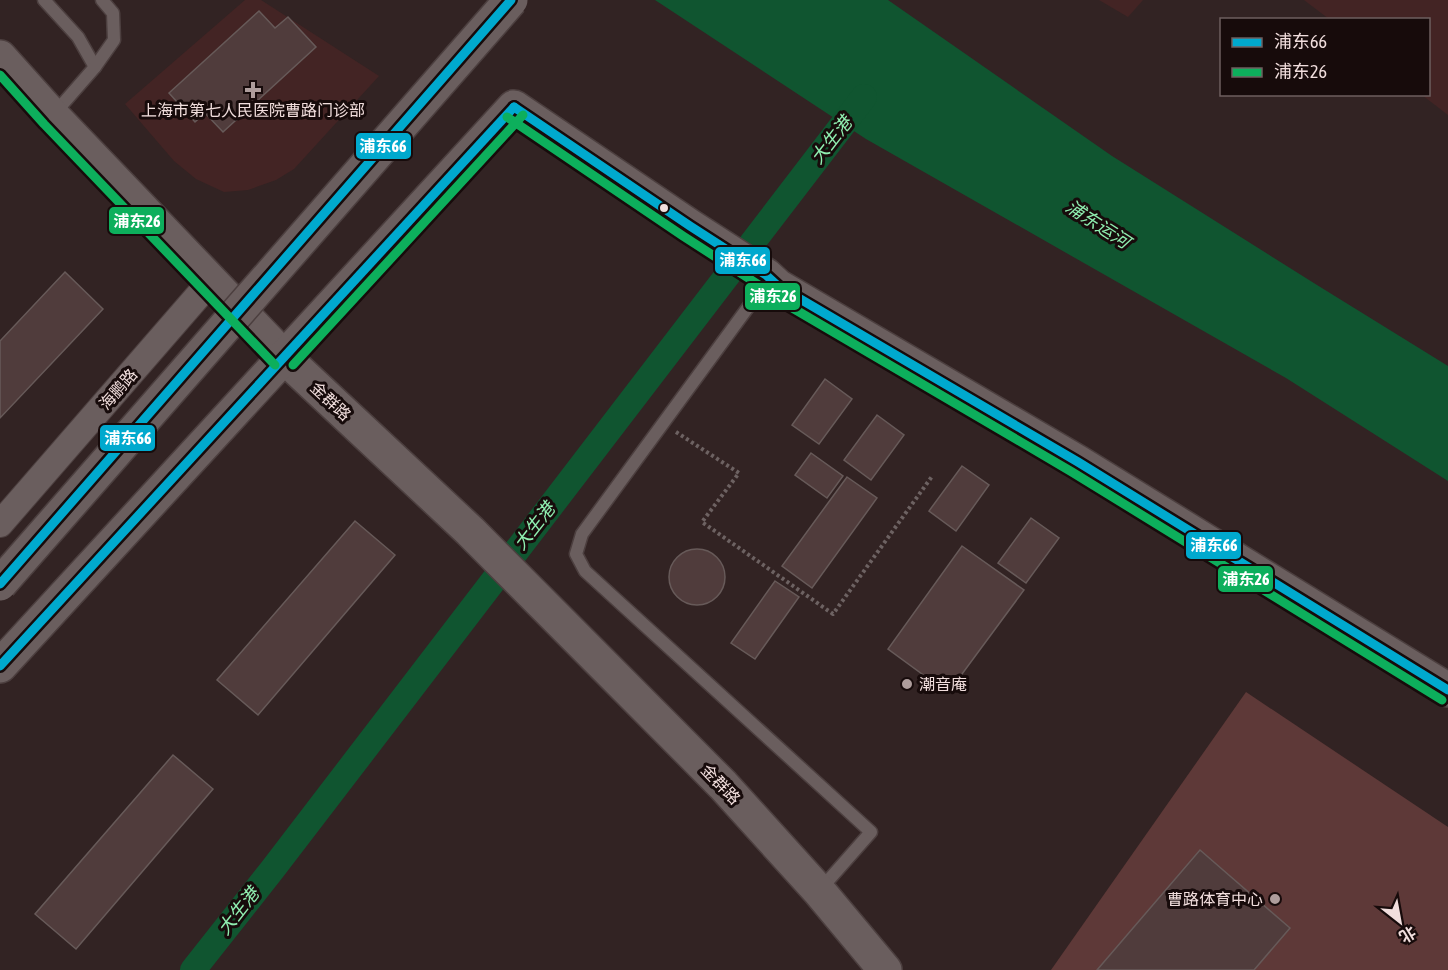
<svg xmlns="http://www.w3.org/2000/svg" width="1448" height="970" viewBox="0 0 1448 970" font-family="'Asap Condensed','Noto Sans SC',sans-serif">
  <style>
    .built { fill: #432424 }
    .green { fill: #5e3938 }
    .water { fill: #105530 }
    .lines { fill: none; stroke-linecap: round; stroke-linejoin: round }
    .canal { stroke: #105530; stroke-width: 26 }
    .building { fill: #503c3c; stroke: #675a59; stroke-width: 1.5 }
    .lane-casing { stroke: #4c3f3f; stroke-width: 15 }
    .street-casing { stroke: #4c3f3f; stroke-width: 28 }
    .secondary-casing { stroke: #4c3f3f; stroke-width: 36 }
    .path { stroke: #6d6262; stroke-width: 4; stroke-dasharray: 3 3; stroke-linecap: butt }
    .lane { stroke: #6a5e5e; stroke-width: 12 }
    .street { stroke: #6a5e5e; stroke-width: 26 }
    .secondary { stroke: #6a5e5e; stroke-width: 33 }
    .secondary-bridge-casing { stroke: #4c3f3f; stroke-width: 36; stroke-linecap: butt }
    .secondary-bridge { stroke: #6a5e5e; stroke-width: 33 }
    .bus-1-casing { stroke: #170b0b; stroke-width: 14 }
    .bus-2-casing { stroke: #170b0b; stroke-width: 14 }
    .bus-1 { stroke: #00a9ce; stroke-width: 9 }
    .bus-2 { stroke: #0daf5c; stroke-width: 9 }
    .poi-dot { fill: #ae9d9c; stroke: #170b0b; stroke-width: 2 }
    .bus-dot { fill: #f1dedd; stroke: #170b0b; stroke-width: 2 }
    .labels { text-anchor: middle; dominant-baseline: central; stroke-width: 6; stroke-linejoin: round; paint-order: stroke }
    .poi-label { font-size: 16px; fill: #f1dedd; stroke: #170b0b }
    .street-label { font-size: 16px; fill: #f1dedd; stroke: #170b0b }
    .water-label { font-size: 18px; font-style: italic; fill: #90f0b1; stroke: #170b0b }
    .line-badge { stroke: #170b0b; stroke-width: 2 }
    .badge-label { font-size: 16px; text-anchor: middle; font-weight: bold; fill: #fff }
  </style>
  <rect width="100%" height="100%" fill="#322323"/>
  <g class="built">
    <polygon points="245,0 261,0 379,76 294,169 276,180 248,190 224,192 196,179 174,161 125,104"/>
    <polygon points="1099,0 1143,0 1128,17"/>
    <polygon points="1304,0 1448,0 1448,115 1422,95 1428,94 1428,20 1329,19"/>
  </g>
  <polygon class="green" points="1246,692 1448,827 1448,970 1051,970"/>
  <polygon class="water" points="655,0 888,0 1112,156 1317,285 1448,366 1448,481 1286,378 866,139"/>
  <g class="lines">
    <polyline class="canal" points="193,970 272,870 864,97"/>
  </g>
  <g class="building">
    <polygon points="259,11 275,28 288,17 316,47 223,132 205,113 195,122 169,93"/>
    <polygon points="65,272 103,309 0,418 0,341"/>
    <polygon points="825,379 852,399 819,444 792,425"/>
    <polygon points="877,415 904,435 871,480 844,460"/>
    <polygon points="811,453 843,476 827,498 795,475"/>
    <polygon points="962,466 989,485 956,531 929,511"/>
    <polygon points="847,477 877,498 812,588 782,566"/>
    <polygon points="1031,518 1059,538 1026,583 998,563"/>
    <polygon points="355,521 395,555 258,715 217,680"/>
    <polygon points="962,546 1024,590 948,693 888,649"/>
    <circle cx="697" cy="577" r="28"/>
    <polygon points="775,581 799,597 755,659 731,643"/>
    <polygon points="173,755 213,789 76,949 35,914"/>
    <polygon points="1200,850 1290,928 1254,970 1097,970"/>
  </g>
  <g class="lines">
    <g class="lane-casing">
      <g id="lane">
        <polyline points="44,0 78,37 95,67"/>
        <polyline points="54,114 95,67 114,40 113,13 102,0"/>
        <polyline points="777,287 749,306 582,534 576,554 585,571 871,832 819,891"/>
      </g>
    </g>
    <g class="street-casing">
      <polyline id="street" points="0,524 211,281"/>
    </g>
    <g class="secondary-casing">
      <g id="secondary">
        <polyline points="0,57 53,116 284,357 470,531 723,785 819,891 885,970"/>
        <polyline points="0,666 514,107 690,226 766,275 778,286 1078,462 1448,690"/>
      </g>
    </g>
    <polyline class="path" points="676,432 739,473 702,522 833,614 933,475"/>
    <use href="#lane" class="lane"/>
    <use href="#street" class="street"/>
    <use href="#secondary" class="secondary"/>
    <g class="secondary-bridge-casing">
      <polyline id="secondary-bridge" points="0,584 511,0"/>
    </g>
    <use href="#secondary-bridge" class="secondary-bridge"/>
    <g class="bus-1-casing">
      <g id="bus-1">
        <polyline points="514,107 690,226 766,275 778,286 1078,462 1448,690"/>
        <polyline points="0,584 511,0"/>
        <polyline points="0,666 514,107"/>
      </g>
    </g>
    <g class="bus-2-casing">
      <g id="bus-2">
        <polyline points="0,75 44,124 275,365"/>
        <polyline points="507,117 683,236 759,285 772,296 1072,472 1442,700"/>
        <polyline points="293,365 523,115"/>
      </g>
    </g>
    <use href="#bus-1" class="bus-1"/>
    <use href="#bus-2" class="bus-2"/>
  </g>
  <g class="poi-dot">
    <path d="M250 81h6v6h6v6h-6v6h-6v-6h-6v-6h6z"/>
    <circle cx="907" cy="684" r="6"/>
    <circle cx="1275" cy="899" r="6"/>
  </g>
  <circle class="bus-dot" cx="664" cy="208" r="5"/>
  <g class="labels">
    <g class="poi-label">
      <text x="253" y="110">上海市第七人民医院曹路门诊部</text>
      <text x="919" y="684" text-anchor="start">潮音庵</text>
      <text x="1263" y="899" text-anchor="end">曹路体育中心</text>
    </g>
    <g class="street-label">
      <text transform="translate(118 389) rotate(-49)">海鹏路</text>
      <text transform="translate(331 401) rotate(43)">金群路</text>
      <text transform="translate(721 784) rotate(46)">金群路</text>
    </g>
    <g class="water-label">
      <text transform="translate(831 140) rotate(-52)">大生港</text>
      <text transform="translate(1098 224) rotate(33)">浦东运河</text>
      <text transform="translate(534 526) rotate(-52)">大生港</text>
      <text transform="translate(238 911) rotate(-52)">大生港</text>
    </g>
  </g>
  <g class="line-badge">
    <rect x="355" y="132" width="57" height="28" rx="6" fill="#00a9ce"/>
    <rect x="108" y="206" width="57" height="29" rx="6" fill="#0daf5c"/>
    <rect x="714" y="246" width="57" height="29" rx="6" fill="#00a9ce"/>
    <rect x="744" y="282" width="57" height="29" rx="6" fill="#0daf5c"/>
    <rect x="99" y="424" width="57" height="28" rx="6" fill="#00a9ce"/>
    <rect x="1185" y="531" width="57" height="29" rx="6" fill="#00a9ce"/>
    <rect x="1217" y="565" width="57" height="28" rx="6" fill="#0daf5c"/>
  </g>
  <g class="badge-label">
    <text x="383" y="152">浦东66</text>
    <text x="137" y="227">浦东26</text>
    <text x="743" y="266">浦东66</text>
    <text x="773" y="302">浦东26</text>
    <text x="128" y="444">浦东66</text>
    <text x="1214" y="551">浦东66</text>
    <text x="1246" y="585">浦东26</text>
  </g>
  <rect x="1220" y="18" width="210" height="78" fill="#170b0b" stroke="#6e5f5f" stroke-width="1.5"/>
  <rect x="1232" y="38" width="30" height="9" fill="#00a9ce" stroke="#6e5f5f" stroke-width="1.5"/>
  <text x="1274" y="48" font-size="18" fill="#f1dedd">浦东66</text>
  <rect x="1232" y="68" width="30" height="9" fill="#0daf5c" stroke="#6e5f5f" stroke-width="1.5"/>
  <text x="1274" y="78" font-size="18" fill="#f1dedd">浦东26</text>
  <g transform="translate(1400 922) rotate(149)" stroke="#170b0b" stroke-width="4.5" paint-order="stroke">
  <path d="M0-4.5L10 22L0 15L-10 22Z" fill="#f1dedd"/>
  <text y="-9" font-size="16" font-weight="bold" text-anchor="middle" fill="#f1dedd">北</text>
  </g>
</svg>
